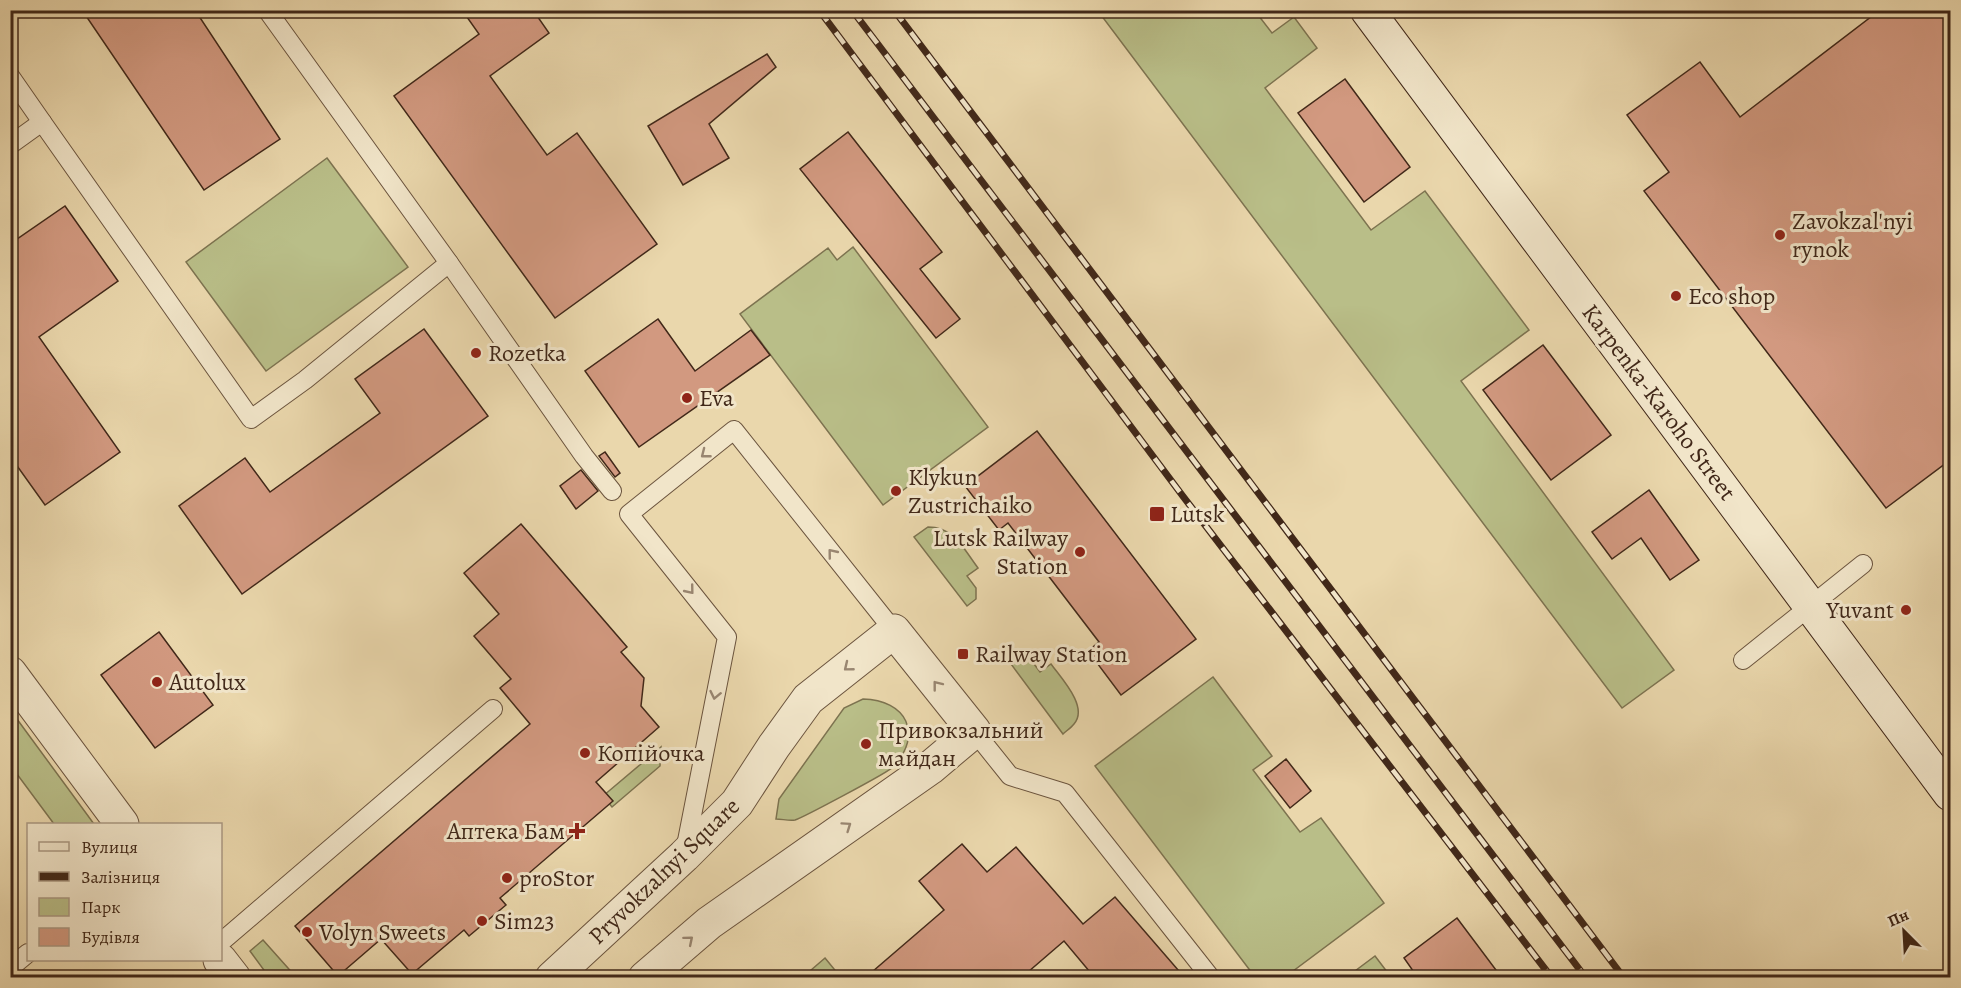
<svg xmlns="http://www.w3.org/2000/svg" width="1961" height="988" viewBox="0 0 1961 988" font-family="Alegreya,serif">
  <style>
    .green { fill: #b9be88; stroke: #7d7350; stroke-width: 1.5 }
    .building { fill: #d29980; stroke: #412819; stroke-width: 1.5 }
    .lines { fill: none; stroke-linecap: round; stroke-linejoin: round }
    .service-casing { stroke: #6b543e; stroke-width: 20 }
    .minor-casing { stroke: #6b543e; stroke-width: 35 }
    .tertiary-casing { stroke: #6b543e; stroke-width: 35 }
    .secondary-casing { stroke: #412819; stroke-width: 35 }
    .service { stroke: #f1e5c9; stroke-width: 18 }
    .minor { stroke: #f1e5c9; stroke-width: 33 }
    .tertiary { stroke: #f1e5c9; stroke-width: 33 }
    .secondary { stroke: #f1e5c9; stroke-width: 33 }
    .rail-casing { stroke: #412819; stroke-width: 7 }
    .rail { stroke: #f1e5c9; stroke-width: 4.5; stroke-dasharray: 14; stroke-linecap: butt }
    .oneway { stroke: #998671 }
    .poi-dot { fill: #8f2418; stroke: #f1e5c9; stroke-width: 2 }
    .labels { text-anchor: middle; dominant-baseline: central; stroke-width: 6; stroke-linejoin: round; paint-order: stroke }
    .poi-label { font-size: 24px; fill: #412819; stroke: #f1e5c9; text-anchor: start }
    .street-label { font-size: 24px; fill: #412819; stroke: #f1e5c9 }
  </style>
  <rect width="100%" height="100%" fill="#ead7ac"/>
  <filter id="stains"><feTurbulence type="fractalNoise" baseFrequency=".00333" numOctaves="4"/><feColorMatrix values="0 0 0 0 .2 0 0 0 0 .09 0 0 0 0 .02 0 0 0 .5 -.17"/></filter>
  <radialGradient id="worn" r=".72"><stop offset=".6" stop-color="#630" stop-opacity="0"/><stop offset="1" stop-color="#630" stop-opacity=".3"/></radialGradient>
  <g class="green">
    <polygon points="1098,11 1255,11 1272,33 1294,17 1317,48 1265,88 1371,230 1425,191 1529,330 1461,381 1674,670 1622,708"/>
    <polygon points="327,158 408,267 266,371 186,262"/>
    <polygon points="853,247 988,427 883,505 740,314 828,248 837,260"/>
    <path d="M928 527C954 527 963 548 978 568L967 576 976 588V599L967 606 914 537Z"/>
    <path d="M1020 657 1031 660 1040 672 1051 664C1061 678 1089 707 1074 724 1071 728 1066 731 1063 734L1011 664Z"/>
    <polygon points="1213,677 1272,756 1253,770 1300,832 1321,818 1384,903 1285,977 1255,977 1095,766"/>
    <path d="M863 699C906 700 924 734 893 767 889 772 802 818 795 820 789 821 782 819 776 819L779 799 844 708Z"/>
    <polygon points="14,715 94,824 54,824 11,766 11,717"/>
    <polygon points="661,747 660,766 612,807 603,796"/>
    <polygon points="263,940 296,977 269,977 250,951"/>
    <polygon points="1375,956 1391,977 1347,977"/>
    <polygon points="825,958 839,975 836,977 803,977"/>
  </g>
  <g class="building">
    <polygon points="82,10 195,10 280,139 204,190"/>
    <polygon points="462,10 533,10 549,33 490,76 547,155 577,133 657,244 555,318 394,96 479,34"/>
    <polygon points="1880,10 1950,10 1950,460 1886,508 1644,191 1669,172 1627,115 1700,62 1740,117"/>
    <polygon points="767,54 776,67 709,124 729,158 683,185 648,126"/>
    <polygon points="1345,79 1410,167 1364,202 1298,113"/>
    <polygon points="848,132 942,252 920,269 960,319 936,338 800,169"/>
    <polygon points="65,206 118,281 39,337 120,452 45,505 10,456 10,244"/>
    <polygon points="658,319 695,371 751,330 770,355 639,447 585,371"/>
    <polygon points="424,329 488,416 242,594 179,506 245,458 270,492 380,413 355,379"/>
    <polygon points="1543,345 1611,435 1551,480 1483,390"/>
    <polygon points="1037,431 1196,639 1121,695 1088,651 1099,642 1008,523 999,530 965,486"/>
    <polygon points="605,452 620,473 615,477 599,456"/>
    <polygon points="581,470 598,491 576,509 560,486"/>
    <polygon points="1649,490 1699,560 1670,580 1641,538 1612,559 1592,532"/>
    <polygon points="521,524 627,647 621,652 644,678 641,706 659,727 596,782 613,801 500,898 506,905 469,936 464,930 412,974 381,939 338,976 295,926 530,724 500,688 511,679 474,636 499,614 464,573"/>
    <polygon points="159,632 213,705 155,748 101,675"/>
    <polygon points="1286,759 1311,791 1290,808 1265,776"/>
    <polygon points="962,844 987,872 1016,847 1083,924 1115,897 1185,978 1095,978 1064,941 1021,978 865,978 944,910 919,881"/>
    <polygon points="1457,918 1502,978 1418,978 1404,958"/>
  </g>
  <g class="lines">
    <g class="service-casing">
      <g id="service">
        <polyline points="267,10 449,263 584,456 612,491"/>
        <polyline points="10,76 42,122"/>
        <polyline points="10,145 42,122 251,419 305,380 449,263"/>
        <polyline points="1743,660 1863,564"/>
        <polyline points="974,731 1010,776 1065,793 1211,978"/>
        <polyline points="685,851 727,637 629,514 734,430 894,631"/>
        <polyline points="220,943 493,709"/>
        <polyline points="10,968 28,953"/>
      </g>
    </g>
    <g class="minor-casing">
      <g id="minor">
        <polyline points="10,673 122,824"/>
        <polyline points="220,960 234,978"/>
      </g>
    </g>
    <g class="tertiary-casing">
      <polyline id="tertiary" points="552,978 684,856 737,803 774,746 808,699 894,631 974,731 930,768 709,923 645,978"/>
    </g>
    <g class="secondary-casing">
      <polyline id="secondary" points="1367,10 1950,794"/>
    </g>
    <use href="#service" class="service"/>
    <use href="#minor" class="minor"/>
    <use href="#tertiary" class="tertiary"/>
    <use href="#secondary" class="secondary"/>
    <g class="rail-casing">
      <g id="rail">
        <polyline points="819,10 1182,495 1552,978"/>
        <polyline points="852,10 1586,978"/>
        <polyline points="894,10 1624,978"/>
      </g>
    </g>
    <use href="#rail" class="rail"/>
  </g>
  <defs><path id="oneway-chevron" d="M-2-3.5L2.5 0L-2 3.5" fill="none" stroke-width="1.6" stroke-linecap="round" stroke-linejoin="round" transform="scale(1.5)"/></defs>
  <g class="oneway">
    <use href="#oneway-chevron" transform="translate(705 454) rotate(142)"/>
    <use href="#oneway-chevron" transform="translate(832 553) rotate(-129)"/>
    <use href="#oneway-chevron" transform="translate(690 590) rotate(51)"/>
    <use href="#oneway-chevron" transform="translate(848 667) rotate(141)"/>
    <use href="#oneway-chevron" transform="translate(937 685) rotate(-128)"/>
    <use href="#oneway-chevron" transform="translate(715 695) rotate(102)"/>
    <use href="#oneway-chevron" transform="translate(847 826) rotate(-35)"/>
    <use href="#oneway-chevron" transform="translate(689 940) rotate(-40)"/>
  </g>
  <g class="poi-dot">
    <circle cx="1780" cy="235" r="6"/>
    <circle cx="1676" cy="296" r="6"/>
    <circle cx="476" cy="353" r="6"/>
    <circle cx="687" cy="398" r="6"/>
    <circle cx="896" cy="491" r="6"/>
    <rect x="1149" y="506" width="16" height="16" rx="3"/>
    <circle cx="1080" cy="552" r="6"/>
    <circle cx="1906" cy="610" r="6"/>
    <rect x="957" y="648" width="12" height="12" rx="3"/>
    <circle cx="157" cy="682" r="6"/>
    <circle cx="866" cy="744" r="6"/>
    <circle cx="585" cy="753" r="6"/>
    <path d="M574 822h6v6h6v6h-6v6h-6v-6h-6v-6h6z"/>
    <circle cx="507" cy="878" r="6"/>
    <circle cx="482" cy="921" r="6"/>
    <circle cx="307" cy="932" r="6"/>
  </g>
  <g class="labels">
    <g class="poi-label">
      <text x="1792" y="221">Zavokzal'nyi<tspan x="1792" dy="28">rynok</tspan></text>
      <text x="1688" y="296">Eco shop</text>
      <text x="488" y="353">Rozetka</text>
      <text x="699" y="398">Eva</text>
      <text x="908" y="477">Klykun<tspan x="908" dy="28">Zustrichaiko</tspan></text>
      <text x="1170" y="514">Lutsk</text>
      <text x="1068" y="538" text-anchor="end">Lutsk Railway<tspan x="1068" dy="28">Station</tspan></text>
      <text x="1894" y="610" text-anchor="end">Yuvant</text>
      <text x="975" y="654">Railway Station</text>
      <text x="169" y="682">Autolux</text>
      <text x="878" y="730">Привокзальний<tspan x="878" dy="28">майдан</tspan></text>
      <text x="597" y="753">Копійочка</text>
      <text x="565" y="831" text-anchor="end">Аптека Бам</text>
      <text x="519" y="878">proStor</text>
      <text x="494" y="921">Sim23</text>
      <text x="319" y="932">Volyn Sweets</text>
    </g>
    <g class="street-label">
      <text transform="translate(1659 402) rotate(53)">Karpenka-Karoho Street</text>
      <text transform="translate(664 871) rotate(-44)">Pryvokzalnyi Square</text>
    </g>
  </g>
  <rect width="1961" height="988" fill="none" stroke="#ead7ac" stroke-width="36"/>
  <rect x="12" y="12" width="1937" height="964" fill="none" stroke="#412819" stroke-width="3"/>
  <rect x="18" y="18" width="1925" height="952" fill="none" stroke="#412819" stroke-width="1.5"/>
  <rect x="27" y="823" width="195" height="138" fill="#f1e5c9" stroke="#ab9983" stroke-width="1.5"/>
  <rect x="39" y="842" width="30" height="9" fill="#f1e5c9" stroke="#ab9983" stroke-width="1.5"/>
  <text x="81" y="853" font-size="18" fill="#412819">Вулиця</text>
  <rect x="39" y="872" width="30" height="9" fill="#412819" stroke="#ab9983" stroke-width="1.5"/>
  <text x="81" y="883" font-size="18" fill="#412819">Залізниця</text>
  <rect x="39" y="898" width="30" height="18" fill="#b9be88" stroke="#ab9983" stroke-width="1.5"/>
  <text x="81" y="913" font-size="18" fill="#412819">Парк</text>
  <rect x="39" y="928" width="30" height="18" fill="#d29980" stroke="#ab9983" stroke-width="1.5"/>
  <text x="81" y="943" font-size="18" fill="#412819">Будівля</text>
  <g transform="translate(1904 931) rotate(336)" stroke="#f1e5c9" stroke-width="4.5" paint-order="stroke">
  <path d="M0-4.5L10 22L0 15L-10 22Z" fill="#412819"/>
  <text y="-9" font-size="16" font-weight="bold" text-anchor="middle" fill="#412819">Пн</text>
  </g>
  <rect width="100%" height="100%" filter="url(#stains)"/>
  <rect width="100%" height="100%" fill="url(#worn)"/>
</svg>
